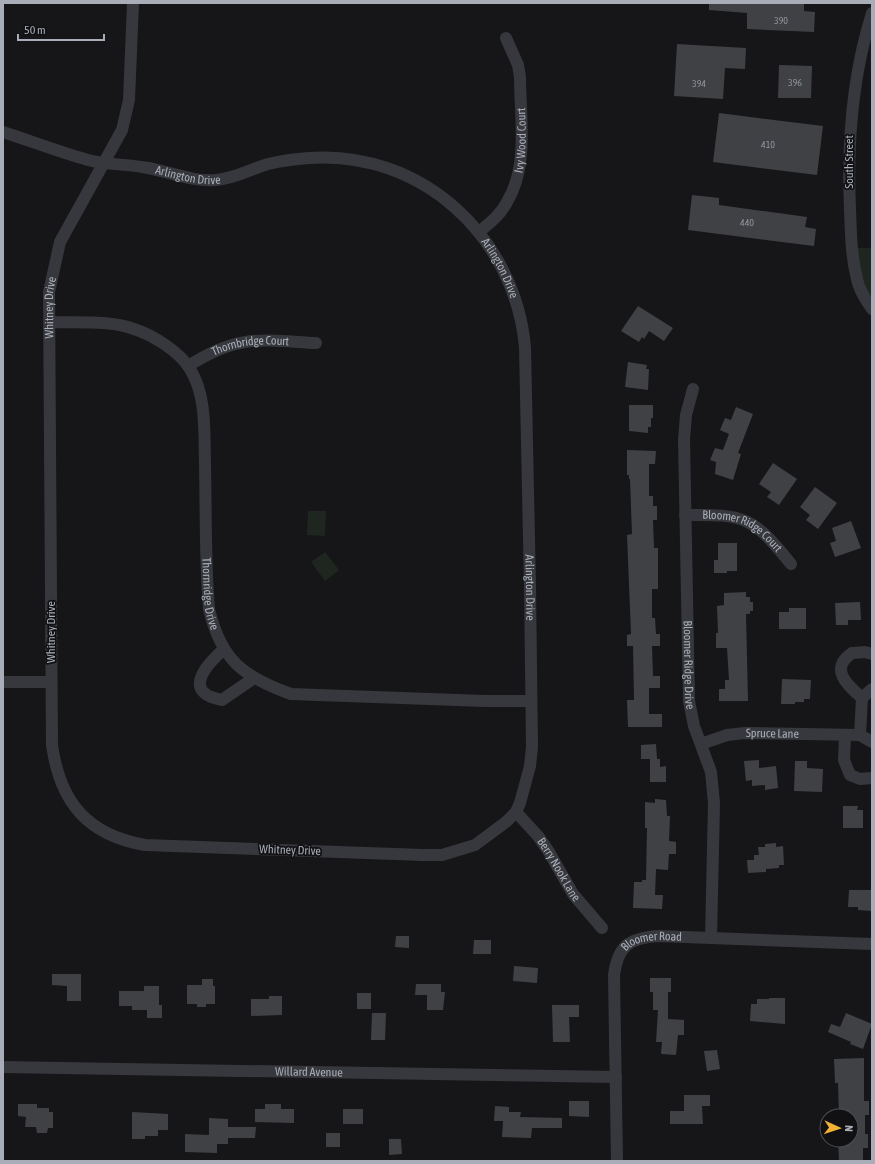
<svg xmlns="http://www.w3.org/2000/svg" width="875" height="1164" viewBox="0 0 875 1164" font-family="'Asap Condensed',sans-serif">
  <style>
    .green { fill: #1e261f }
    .building { fill: #404145 }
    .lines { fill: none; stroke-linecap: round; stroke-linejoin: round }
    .street { stroke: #37383d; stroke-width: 12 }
    .labels { text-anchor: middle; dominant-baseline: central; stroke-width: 3.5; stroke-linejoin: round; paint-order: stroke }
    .number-label { font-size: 10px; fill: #8e929b }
    .street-label { font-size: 12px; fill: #a8adb8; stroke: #111113 }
  </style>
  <rect width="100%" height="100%" fill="#161618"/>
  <g class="green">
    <polygon points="851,248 872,248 872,308"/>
    <polygon points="308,511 326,511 325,536 307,535"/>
    <polygon points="325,552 339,570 325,581 311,562"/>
  </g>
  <g class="building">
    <polygon points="709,3 804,3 804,11 815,12 814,32 747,29 747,13 709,10"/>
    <polygon points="677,44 746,48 745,69 725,68 723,99 674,96"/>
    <polygon points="779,65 812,66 811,98 778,98"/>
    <polygon points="719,113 823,126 817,175 713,162"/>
    <polygon points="692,195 719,198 719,205 807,217 805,227 816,229 814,246 688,230"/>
    <polygon points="638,306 673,328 664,341 649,331 644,339 642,337 639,342 621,331"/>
    <polygon points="628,362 647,365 646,369 649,369 648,390 625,387"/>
    <polygon points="629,405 653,405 653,418 651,418 651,427 648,427 648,433 629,431"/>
    <polygon points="736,407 753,414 738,453 741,454 733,480 715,474 716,462 710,460 715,448 723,450 729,434 720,430 725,418 731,420"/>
    <polygon points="627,450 656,451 655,464 649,464 649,496 653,496 653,506 657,506 657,520 653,520 654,548 658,548 658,589 652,589 652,618 655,618 656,634 660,634 660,646 652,646 653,676 660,676 660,688 649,688 649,714 662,714 662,727 628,727 627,700 634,700 633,646 627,646 627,635 631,634 627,535 632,534 630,479 629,479 629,475 627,475"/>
    <polygon points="773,463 797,479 779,505 767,497 771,492 759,484"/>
    <polygon points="815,487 837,503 818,529 806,520 810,515 800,507"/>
    <polygon points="851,521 861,548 835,557 830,543 836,541 832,528"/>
    <polygon points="718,543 737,543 737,571 727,571 727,573 714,573 714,560 718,560"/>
    <polygon points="746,592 746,597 750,597 750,602 753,602 753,611 750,611 750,614 746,614 748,701 719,701 719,689 725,689 725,680 729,680 727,648 716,648 716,633 718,633 717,606 724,605 724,593"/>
    <polygon points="860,602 861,620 848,620 848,625 836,625 835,603"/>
    <polygon points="789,608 806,608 806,629 779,629 779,612 789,612"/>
    <polygon points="782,679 811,680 810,699 804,699 804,702 795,702 795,704 781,704"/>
    <polygon points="656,744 657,759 641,759 641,745"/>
    <polygon points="650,759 660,759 660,767 666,766 666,782 650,782"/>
    <polygon points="759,760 759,768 776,766 778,788 765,790 765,785 752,786 752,780 746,781 744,761"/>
    <polygon points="795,761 807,761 807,768 823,769 822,792 794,791"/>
    <polygon points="655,799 666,800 667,816 670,816 669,841 676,842 676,854 669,854 668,870 656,869 655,895 663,895 662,909 633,908 634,882 642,882 642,880 646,880 647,828 645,828 645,802 655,803"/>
    <polygon points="843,806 858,806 857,810 863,810 863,828 843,828"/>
    <polygon points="776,843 776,847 783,846 784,865 779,865 779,868 766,869 766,872 748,873 747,860 754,860 754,855 759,855 758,847 765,847 765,844"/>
    <polygon points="849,890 872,890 872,911 858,910 858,907 848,907"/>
    <polygon points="396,936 409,936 409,948 395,947"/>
    <polygon points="474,940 491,940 491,954 473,954"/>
    <polygon points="514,966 538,968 537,983 513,981"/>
    <polygon points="52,974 81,974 81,1001 67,1001 67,986 52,985"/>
    <polygon points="650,978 671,978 671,992 668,992 668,1019 684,1020 684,1035 678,1035 676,1055 661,1054 662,1042 656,1042 658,1010 653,1010 653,992 650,992"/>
    <polygon points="202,979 213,979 213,986 215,986 215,1004 206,1004 206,1007 197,1007 197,1004 187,1004 187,985 202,985"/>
    <polygon points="416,984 441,984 441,992 445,992 443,1010 427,1010 427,995 415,995"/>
    <polygon points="144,986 159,986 159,1005 162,1005 162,1018 147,1018 147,1010 132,1010 132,1006 119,1006 119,991 144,991"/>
    <rect x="357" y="993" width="14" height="16"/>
    <polygon points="269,996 282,996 282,1015 251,1016 251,999 269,999"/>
    <polygon points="769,998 785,998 785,1024 750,1021 751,1004 757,1004 757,999 769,999"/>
    <polygon points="552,1005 579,1005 579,1017 569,1017 570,1042 553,1042"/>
    <polygon points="372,1013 386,1013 385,1040 371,1040"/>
    <polygon points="846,1013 872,1024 863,1049 850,1044 851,1042 828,1032 831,1024 840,1027"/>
    <polygon points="717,1050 720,1069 707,1071 704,1051"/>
    <polygon points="864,1058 864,1101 869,1101 869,1115 865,1115 865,1134 868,1134 868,1148 863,1148 863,1161 839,1161 838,1140 851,1140 851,1115 839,1116 838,1083 835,1083 834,1059"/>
    <polygon points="684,1095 710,1095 710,1106 702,1106 703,1124 670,1124 670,1111 684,1111"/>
    <polygon points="569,1101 589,1101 589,1117 569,1116"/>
    <polygon points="18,1104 37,1104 37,1108 49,1108 49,1112 53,1112 53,1128 48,1128 47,1133 37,1133 36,1127 25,1127 26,1117 18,1116"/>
    <polygon points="265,1104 281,1104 281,1109 294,1109 294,1123 255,1122 255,1109 265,1109"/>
    <polygon points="495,1106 509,1107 509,1112 521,1112 520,1117 562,1118 562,1128 532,1128 531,1138 502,1137 503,1121 494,1121"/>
    <rect x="343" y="1109" width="20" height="15"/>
    <polygon points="132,1112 168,1114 168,1130 158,1130 158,1136 145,1136 145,1139 132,1139"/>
    <polygon points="209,1118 228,1119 228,1127 256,1127 255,1138 228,1138 228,1144 217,1144 217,1153 185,1152 185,1134 209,1135"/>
    <rect x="326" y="1133" width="14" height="14"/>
    <polygon points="389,1139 401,1139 402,1154 389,1155"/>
  </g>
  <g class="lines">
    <g class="street">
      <path d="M872 13C852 77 847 143 850 209 851 233 851 256 857 279 859 290 866 300 872 309"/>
      <path id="s1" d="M3 132C31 141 59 152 88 160 107 165 128 164 148 168 170 172 193 182 216 180 234 179 251 169 268 164 281 161 295 159 309 158 422 150 515 237 525 347L530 586 532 747 530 766 520 803 516 812 506 822 475 845 442 855H423L145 845C87 835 60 802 52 745L49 292 60 242 122 130 129 100 133 3"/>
      <path id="s2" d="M480 231C490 223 501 214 507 202 529 166 520 117 520 77L518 65 506 38"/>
      <path id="s3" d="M50 322C78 323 108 320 134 329 153 335 180 352 190 369 207 396 204 433 205 464 206 512 205 561 209 609 221 660 243 677 291 694L485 701H531"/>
      <path id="s4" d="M188 366C238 334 260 340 316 343"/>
      <path id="s5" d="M693 389 686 415 684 439 689 701 694 726 711 772 714 803 711 938"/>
      <path id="s6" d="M685 515C746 514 753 517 791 564"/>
      <path d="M223 650C205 666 182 693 222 700L254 678"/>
      <polyline points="3,682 51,682"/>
      <path d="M862 698C847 685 829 669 852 653L865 652 872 654"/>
      <polyline points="845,735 844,760 850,775 860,779 872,778"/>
      <polyline points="860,735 862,698 872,689"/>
      <path id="s7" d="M701 744 727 735 745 733 860 735 872 742"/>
      <path id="s8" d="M516 812 538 836 549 852 573 894 602 928"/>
      <path id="s9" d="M3 1067 616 1077"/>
      <path id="s10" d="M617 1161 614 975C618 945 630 938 658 936L872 944"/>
    </g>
  </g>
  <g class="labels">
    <g class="number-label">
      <text x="781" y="20">390</text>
      <text x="795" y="82">396</text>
      <text x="699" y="83">394</text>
      <text x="768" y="144">410</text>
      <text x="747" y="222">440</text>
    </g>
    <g class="street-label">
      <text stroke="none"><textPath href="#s2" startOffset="104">Ivy Wood Court</textPath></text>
      <text transform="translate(849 162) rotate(-90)">South Street</text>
      <text stroke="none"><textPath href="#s1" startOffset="191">Arlington Drive</textPath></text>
      <text stroke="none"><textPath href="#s1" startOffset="550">Arlington Drive</textPath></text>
      <text stroke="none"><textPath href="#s1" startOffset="2071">Whitney Drive</textPath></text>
      <text stroke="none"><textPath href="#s4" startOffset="67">Thornbridge Court</textPath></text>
      <text stroke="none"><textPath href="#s6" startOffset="62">Bloomer Ridge Court</textPath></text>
      <text stroke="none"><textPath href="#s1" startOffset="874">Arlington Drive</textPath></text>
      <text stroke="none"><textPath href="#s3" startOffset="382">Thornridge Drive</textPath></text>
      <text transform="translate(51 632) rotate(-90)">Whitney Drive</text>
      <text stroke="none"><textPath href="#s5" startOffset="277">Bloomer Ridge Drive</textPath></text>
      <text stroke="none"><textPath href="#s7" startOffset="73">Spruce Lane</textPath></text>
      <text transform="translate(290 850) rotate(2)">Whitney Drive</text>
      <text stroke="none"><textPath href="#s8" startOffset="72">Berry Nook Lane</textPath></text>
      <text stroke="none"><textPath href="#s10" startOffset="245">Bloomer Road</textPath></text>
      <text stroke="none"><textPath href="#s9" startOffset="306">Willard Avenue</textPath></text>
    </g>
  </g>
  <rect width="875" height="1164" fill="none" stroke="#a8adb8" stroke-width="8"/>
  <g transform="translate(839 1128) rotate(93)"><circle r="19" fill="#111113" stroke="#4d4f55"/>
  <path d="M0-3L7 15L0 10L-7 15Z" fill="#f2b134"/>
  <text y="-6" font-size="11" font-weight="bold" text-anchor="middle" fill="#a8adb8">N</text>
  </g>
  <path d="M18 34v6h86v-6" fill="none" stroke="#a8adb8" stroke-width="2"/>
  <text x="24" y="34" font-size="12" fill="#a8adb8" stroke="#111113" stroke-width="3" paint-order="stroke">50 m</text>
</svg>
